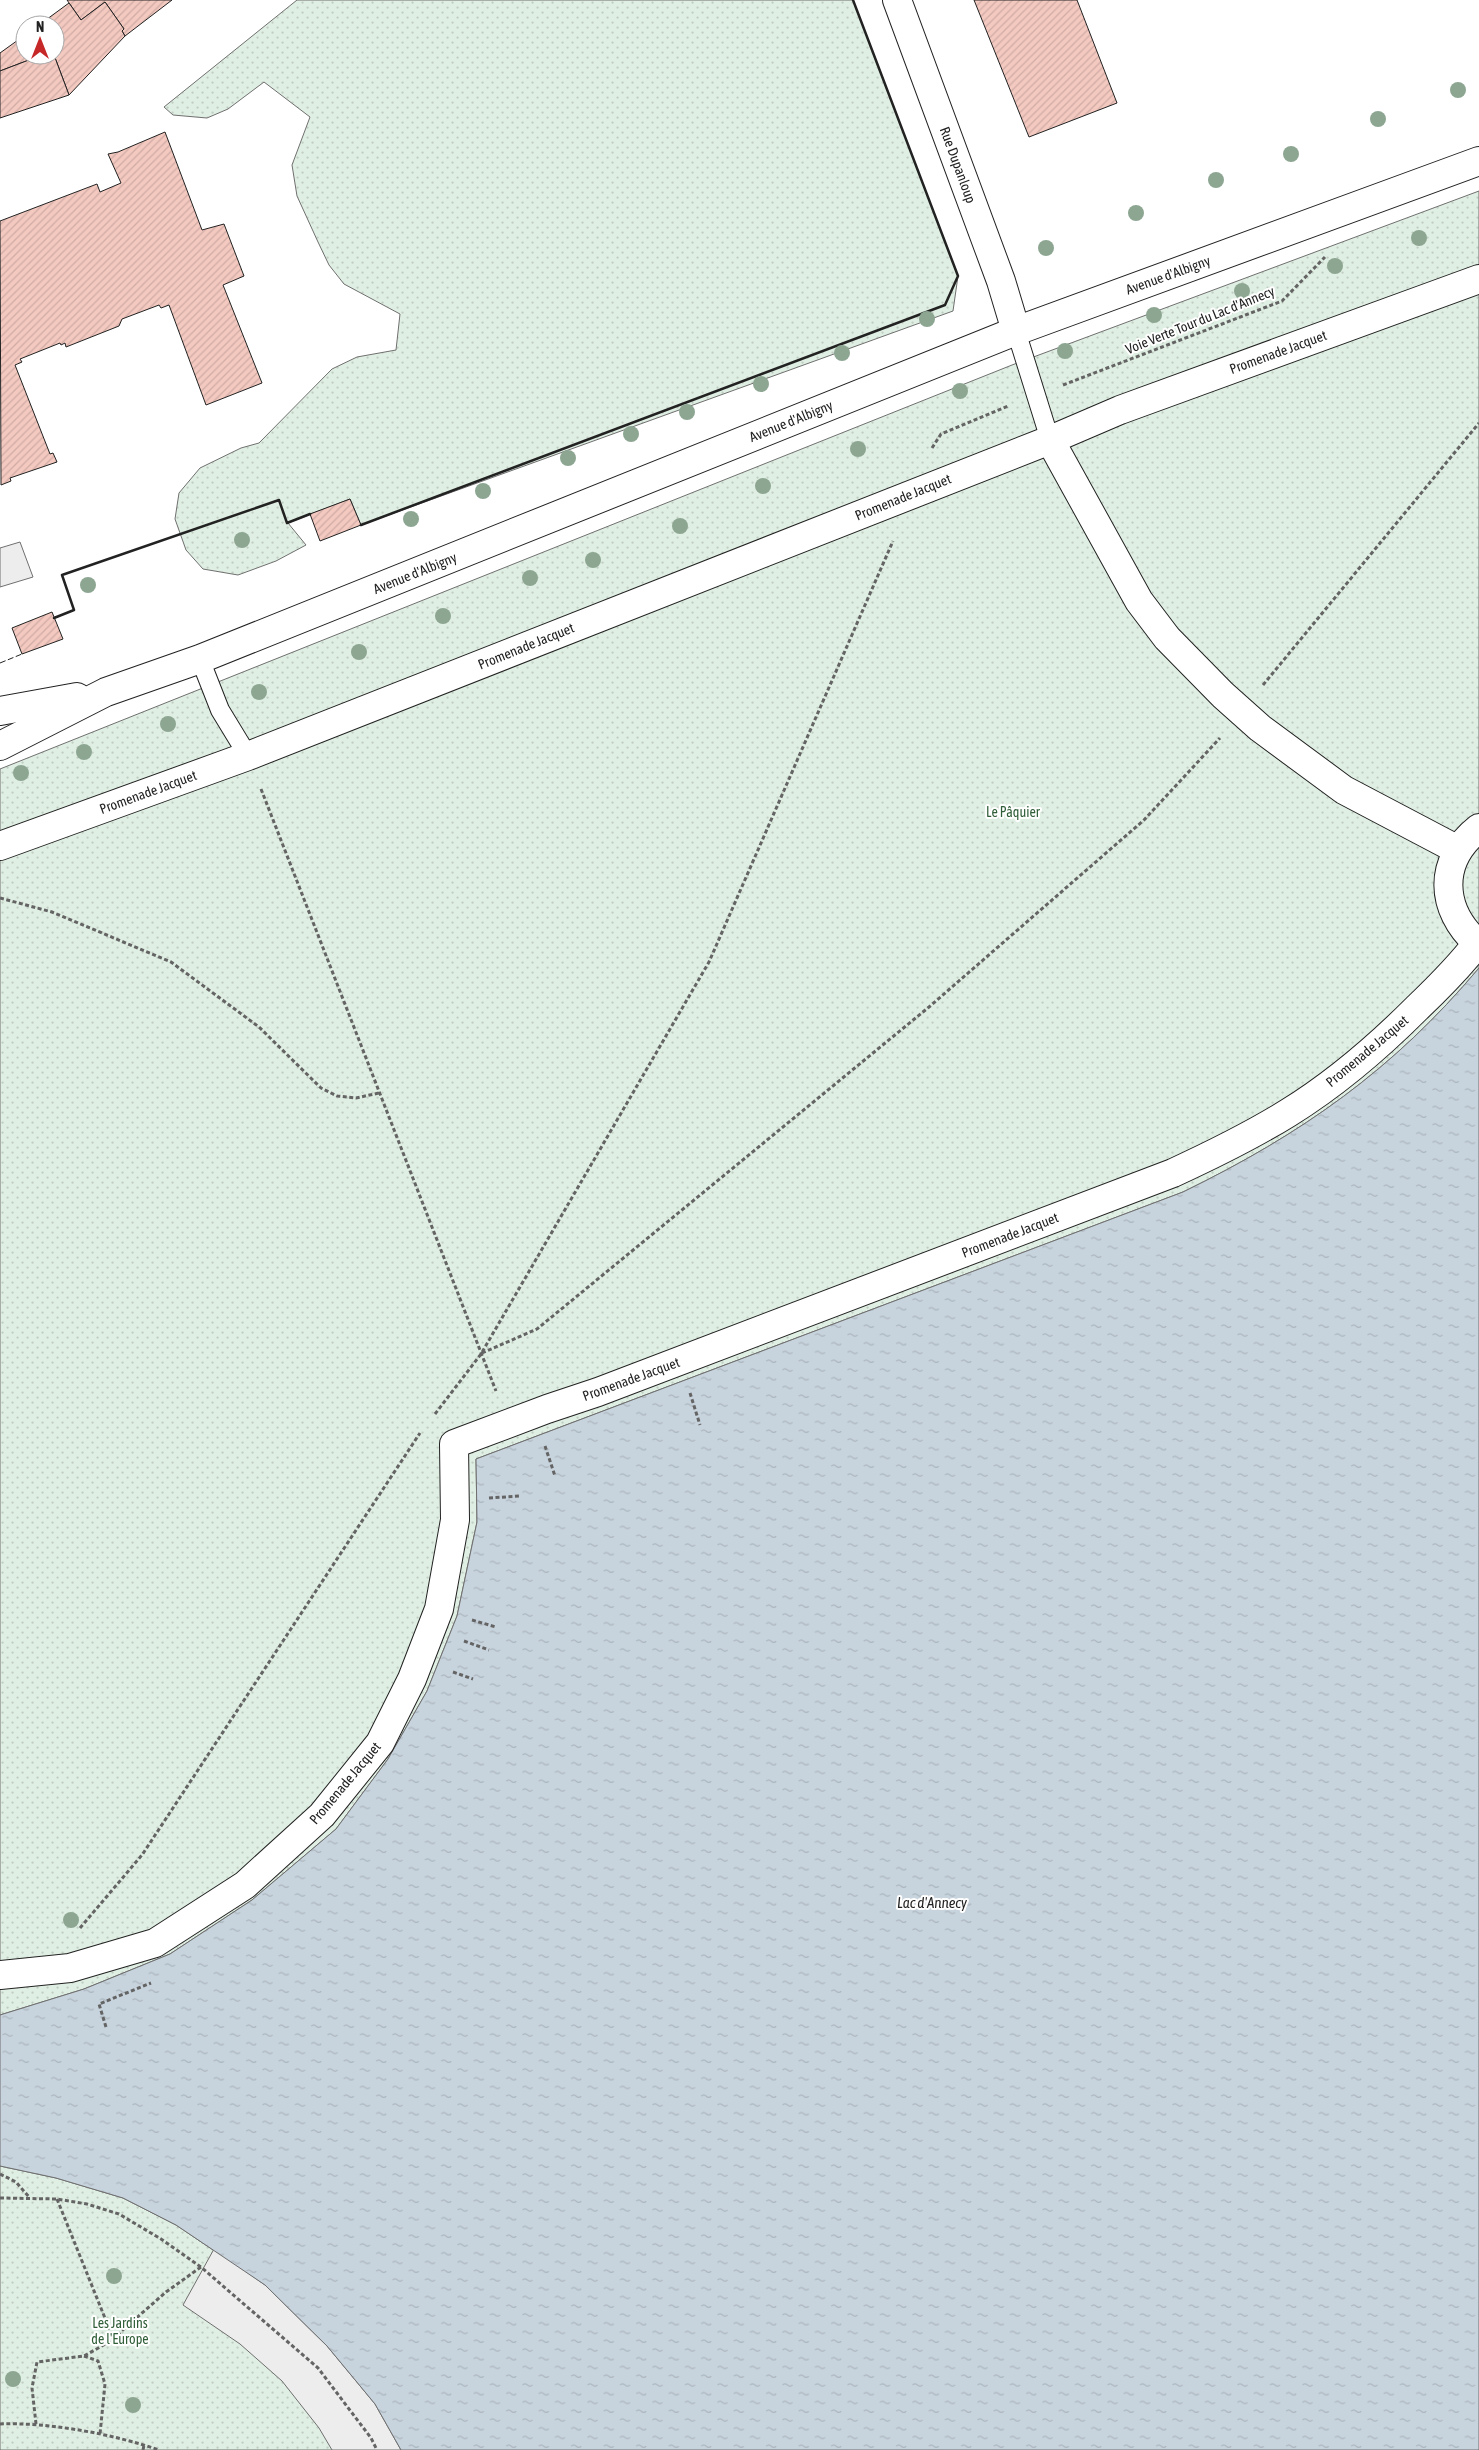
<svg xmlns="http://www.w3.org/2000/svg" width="1479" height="2450" viewBox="0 0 1479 2450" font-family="'Asap Condensed',sans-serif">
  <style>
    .park { fill: url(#park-dots); stroke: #6f6f6f }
    .parking { fill: #ededed; stroke: #6f6f6f }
    .water { fill: url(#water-ripples); stroke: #6f6f6f }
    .building { fill: url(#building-hatch); stroke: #222 }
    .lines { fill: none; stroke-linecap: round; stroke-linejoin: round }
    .service-casing { stroke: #222; stroke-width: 20 }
    .pedestrian-casing { stroke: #222; stroke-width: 30 }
    .minor-casing { stroke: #222; stroke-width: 30 }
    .secondary-casing { stroke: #222; stroke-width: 30 }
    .path { stroke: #646464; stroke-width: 3; stroke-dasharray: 4 2.5; stroke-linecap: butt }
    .service { stroke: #fff; stroke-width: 18 }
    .pedestrian { stroke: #fff; stroke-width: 28 }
    .minor { stroke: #fff; stroke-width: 28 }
    .secondary { stroke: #fff; stroke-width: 28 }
    .fence { stroke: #222; stroke-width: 1; stroke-dasharray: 6 2.5; stroke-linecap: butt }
    .wall { stroke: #222; stroke-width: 2.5 }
    .tree { fill: #8da692 }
    .labels { text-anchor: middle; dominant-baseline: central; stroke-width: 4; stroke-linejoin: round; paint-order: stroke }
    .street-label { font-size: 14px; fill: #222; stroke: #fff }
    .park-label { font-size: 14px; fill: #2f5e38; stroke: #fff }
    .water-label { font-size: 15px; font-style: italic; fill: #222; stroke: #fff }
  </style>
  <defs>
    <pattern id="park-dots" width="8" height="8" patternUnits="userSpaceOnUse" patternTransform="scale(1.25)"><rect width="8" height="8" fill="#e0efe3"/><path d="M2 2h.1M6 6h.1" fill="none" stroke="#c0cdc2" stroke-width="1.8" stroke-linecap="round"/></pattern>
    <pattern id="water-ripples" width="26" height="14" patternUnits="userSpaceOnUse" patternTransform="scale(1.25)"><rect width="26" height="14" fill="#c7d3dd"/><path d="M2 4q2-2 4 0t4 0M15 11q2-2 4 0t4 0" fill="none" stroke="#abb5bd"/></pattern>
    <pattern id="building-hatch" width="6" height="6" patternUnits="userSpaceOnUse" patternTransform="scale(1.25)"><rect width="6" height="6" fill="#f3c9c0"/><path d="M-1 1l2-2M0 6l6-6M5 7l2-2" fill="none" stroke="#d0aca5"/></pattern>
  </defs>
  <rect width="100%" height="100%" fill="#fff"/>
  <g class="park">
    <polygon points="297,0 853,0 958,276 953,311 361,525 350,499 288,523 306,545 276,561 238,575 203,569 186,550 175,519 179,493 200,468 241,448 259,443 332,369 357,357 396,350 400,314 344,284 329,265 318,242 297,196 292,165 310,117 264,82 228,109 207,118 173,115 164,107"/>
    <path d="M1479 191V968C1393 1070 1302 1134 1183 1192L476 1459 477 1522 457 1616 427 1691 388 1759 336 1829 252 1900 170 1954 84 1989 0 2015V769L1012 365Z"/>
    <polygon points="0,2166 56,2178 123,2198 176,2225 265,2285 401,2450 0,2450"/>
  </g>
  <g class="parking">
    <polygon points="20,542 33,577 0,587 0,548"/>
    <polygon points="214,2249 265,2285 327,2346 375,2404 401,2450 332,2450 319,2428 282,2381 240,2344 183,2305"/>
  </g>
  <path class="water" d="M1479 968V2450H401L375 2404 327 2346 265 2285 176 2225 123 2198 56 2178 0 2166V2015L84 1989 170 1954 252 1900 336 1829 388 1759 427 1691 457 1616 477 1522 476 1459 1183 1192C1302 1134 1393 1070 1479 968Z"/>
  <g class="building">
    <polygon points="67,0 172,0 125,36 122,31 124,29 105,2 81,20"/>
    <polygon points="974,0 1077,0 1117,103 1029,137"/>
    <polygon points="105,2 124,29 122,31 125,36 69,95 54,55 55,25 39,25 69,3 81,20"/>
    <polygon points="25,35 25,55 42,55 0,71 0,53"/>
    <polygon points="42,55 54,55 69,95 0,118 0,71"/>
    <polygon points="165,132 202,230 224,224 244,276 223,285 262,383 206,405 169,305 161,308 159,305 122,319 119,326 66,347 65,343 61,345 60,343 20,359 22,362 15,365 50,454 53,453 57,462 10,478 11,481 1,485 0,221 97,184 100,192 121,183 108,154 118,152"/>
    <polygon points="350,499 361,525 320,541 310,514"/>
    <polygon points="52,612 63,639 22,654 12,628"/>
  </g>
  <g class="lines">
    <g class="service-casing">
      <g id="service">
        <polyline points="1016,331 1050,440"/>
        <polyline points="200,659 220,710 248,756"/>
      </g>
    </g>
    <g class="pedestrian-casing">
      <g id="pedestrian">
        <polyline points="1050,440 1139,601 1167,638 1223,695 1260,728 1344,790 1458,850"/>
        <polyline points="0,846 248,756 1050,440 1120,410 1479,279"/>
        <path d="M1477 943C1440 909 1437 861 1479 828"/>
        <path d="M0 1975 70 1968 155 1943 245 1885 322 1815 380 1743 412 1679 439 1609 455 1520 454 1444 547 1409 598 1392 1173 1173C1212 1155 1251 1136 1288 1113 1335 1084 1378 1047 1417 1008 1439 987 1461 965 1479 941"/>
      </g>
    </g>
    <g class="minor-casing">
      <polyline id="minor" points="897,0 1001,281 1016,331"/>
    </g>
    <g class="secondary-casing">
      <g id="secondary">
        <polyline points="0,711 77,697"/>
        <polyline points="0,746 106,692 200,659 1016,331 1479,161"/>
      </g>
    </g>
    <g class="path">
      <polyline points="1063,385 1282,301 1325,257"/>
      <polyline points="932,448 941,434 1008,406"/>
      <polyline points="1263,685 1479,423"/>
      <polyline points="261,789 496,1391"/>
      <polyline points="0,898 52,912 171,962 259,1027 321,1088 337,1096 356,1098 379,1093"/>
      <polyline points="482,1353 537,1329 929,1007 1144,820 1220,738"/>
      <polyline points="690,1393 700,1425"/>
      <polyline points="435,1414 481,1354 709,962 893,541"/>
      <polyline points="545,1446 555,1476"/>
      <polyline points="489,1498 520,1496"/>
      <polyline points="472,1620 496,1627"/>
      <polyline points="464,1641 489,1650"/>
      <polyline points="453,1672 473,1679"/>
      <polyline points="80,1928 142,1855 420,1433"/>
      <polyline points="106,2027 99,2004 151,1983"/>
      <polyline points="0,2174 16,2182 29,2197"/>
      <polyline points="0,2198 57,2199 87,2204 119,2214 161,2239 201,2267 318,2368 371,2438 377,2450"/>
      <polyline points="57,2199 113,2338"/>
      <polyline points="84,2356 98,2361 105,2384 100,2434"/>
      <path d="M0 2424C48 2422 113 2434 159 2450"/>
      <polyline points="36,2424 32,2388 37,2362 84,2356 109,2342 166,2292 201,2267"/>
      <polyline points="143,2450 144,2445"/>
    </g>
    <use href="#service" class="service"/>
    <use href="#pedestrian" class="pedestrian"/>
    <use href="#minor" class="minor"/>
    <use href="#secondary" class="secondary"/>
    <polyline class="fence" points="0,663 22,654"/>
    <g class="wall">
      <polyline points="361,525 945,305 958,276 853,0"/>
      <polyline points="54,618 74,610 62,575 279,500 287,523 310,514"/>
    </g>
  </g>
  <g class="tree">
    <circle cx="1458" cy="90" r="8"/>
    <circle cx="1378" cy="119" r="8"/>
    <circle cx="1291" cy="154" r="8"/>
    <circle cx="1216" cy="180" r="8"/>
    <circle cx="1136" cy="213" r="8"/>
    <circle cx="1419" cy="238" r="8"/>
    <circle cx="1046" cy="248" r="8"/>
    <circle cx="1335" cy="266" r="8"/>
    <circle cx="1242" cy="291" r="8"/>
    <circle cx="1154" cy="315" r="8"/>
    <circle cx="927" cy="319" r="8"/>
    <circle cx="1065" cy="351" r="8"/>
    <circle cx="842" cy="353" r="8"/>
    <circle cx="761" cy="384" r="8"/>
    <circle cx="960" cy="391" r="8"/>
    <circle cx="687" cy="412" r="8"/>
    <circle cx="631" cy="434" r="8"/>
    <circle cx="858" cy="449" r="8"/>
    <circle cx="568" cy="458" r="8"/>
    <circle cx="763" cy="486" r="8"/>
    <circle cx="483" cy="491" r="8"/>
    <circle cx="411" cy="519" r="8"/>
    <circle cx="680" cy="526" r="8"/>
    <circle cx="242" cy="540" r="8"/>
    <circle cx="593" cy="560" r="8"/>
    <circle cx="530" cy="578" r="8"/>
    <circle cx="88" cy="585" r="8"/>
    <circle cx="443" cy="616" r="8"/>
    <circle cx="359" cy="652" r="8"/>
    <circle cx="259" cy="692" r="8"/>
    <circle cx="168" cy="724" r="8"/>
    <circle cx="84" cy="752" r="8"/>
    <circle cx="21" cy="773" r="8"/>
    <circle cx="71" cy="1920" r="8"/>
    <circle cx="114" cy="2276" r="8"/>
    <circle cx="13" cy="2379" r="8"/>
    <circle cx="133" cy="2405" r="8"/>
  </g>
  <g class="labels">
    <g class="street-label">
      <text transform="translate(958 165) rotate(70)">Rue Dupanloup</text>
      <text transform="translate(1168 275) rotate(-20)">Avenue d'Albigny</text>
      <text transform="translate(1200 320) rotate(-22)">Voie Verte Tour du Lac d'Annecy</text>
      <text transform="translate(1278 352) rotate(-20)">Promenade Jacquet</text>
      <text transform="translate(791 421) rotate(-22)">Avenue d'Albigny</text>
      <text transform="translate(903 497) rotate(-22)">Promenade Jacquet</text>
      <text transform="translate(415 573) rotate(-22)">Avenue d'Albigny</text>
      <text transform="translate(526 646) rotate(-22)">Promenade Jacquet</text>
      <text transform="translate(148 792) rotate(-20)">Promenade Jacquet</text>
      <text transform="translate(1367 1051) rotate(-40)">Promenade Jacquet</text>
      <text transform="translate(1010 1235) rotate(-21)">Promenade Jacquet</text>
      <text transform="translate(631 1379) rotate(-20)">Promenade Jacquet</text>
      <text transform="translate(345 1783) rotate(-50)">Promenade Jacquet</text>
    </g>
    <g class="park-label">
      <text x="1013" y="812">Le Pâquier</text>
      <text x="120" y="2323">Les Jardins<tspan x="120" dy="16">de l'Europe</tspan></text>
    </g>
    <g class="water-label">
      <text x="932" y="1902">Lac d'Annecy</text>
    </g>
  </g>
  <g transform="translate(40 40)"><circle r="24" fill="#ffffff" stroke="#a7a7a7"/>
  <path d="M0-4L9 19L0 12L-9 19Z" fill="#c62828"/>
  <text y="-8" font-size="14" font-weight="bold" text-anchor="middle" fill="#222222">N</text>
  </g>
</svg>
